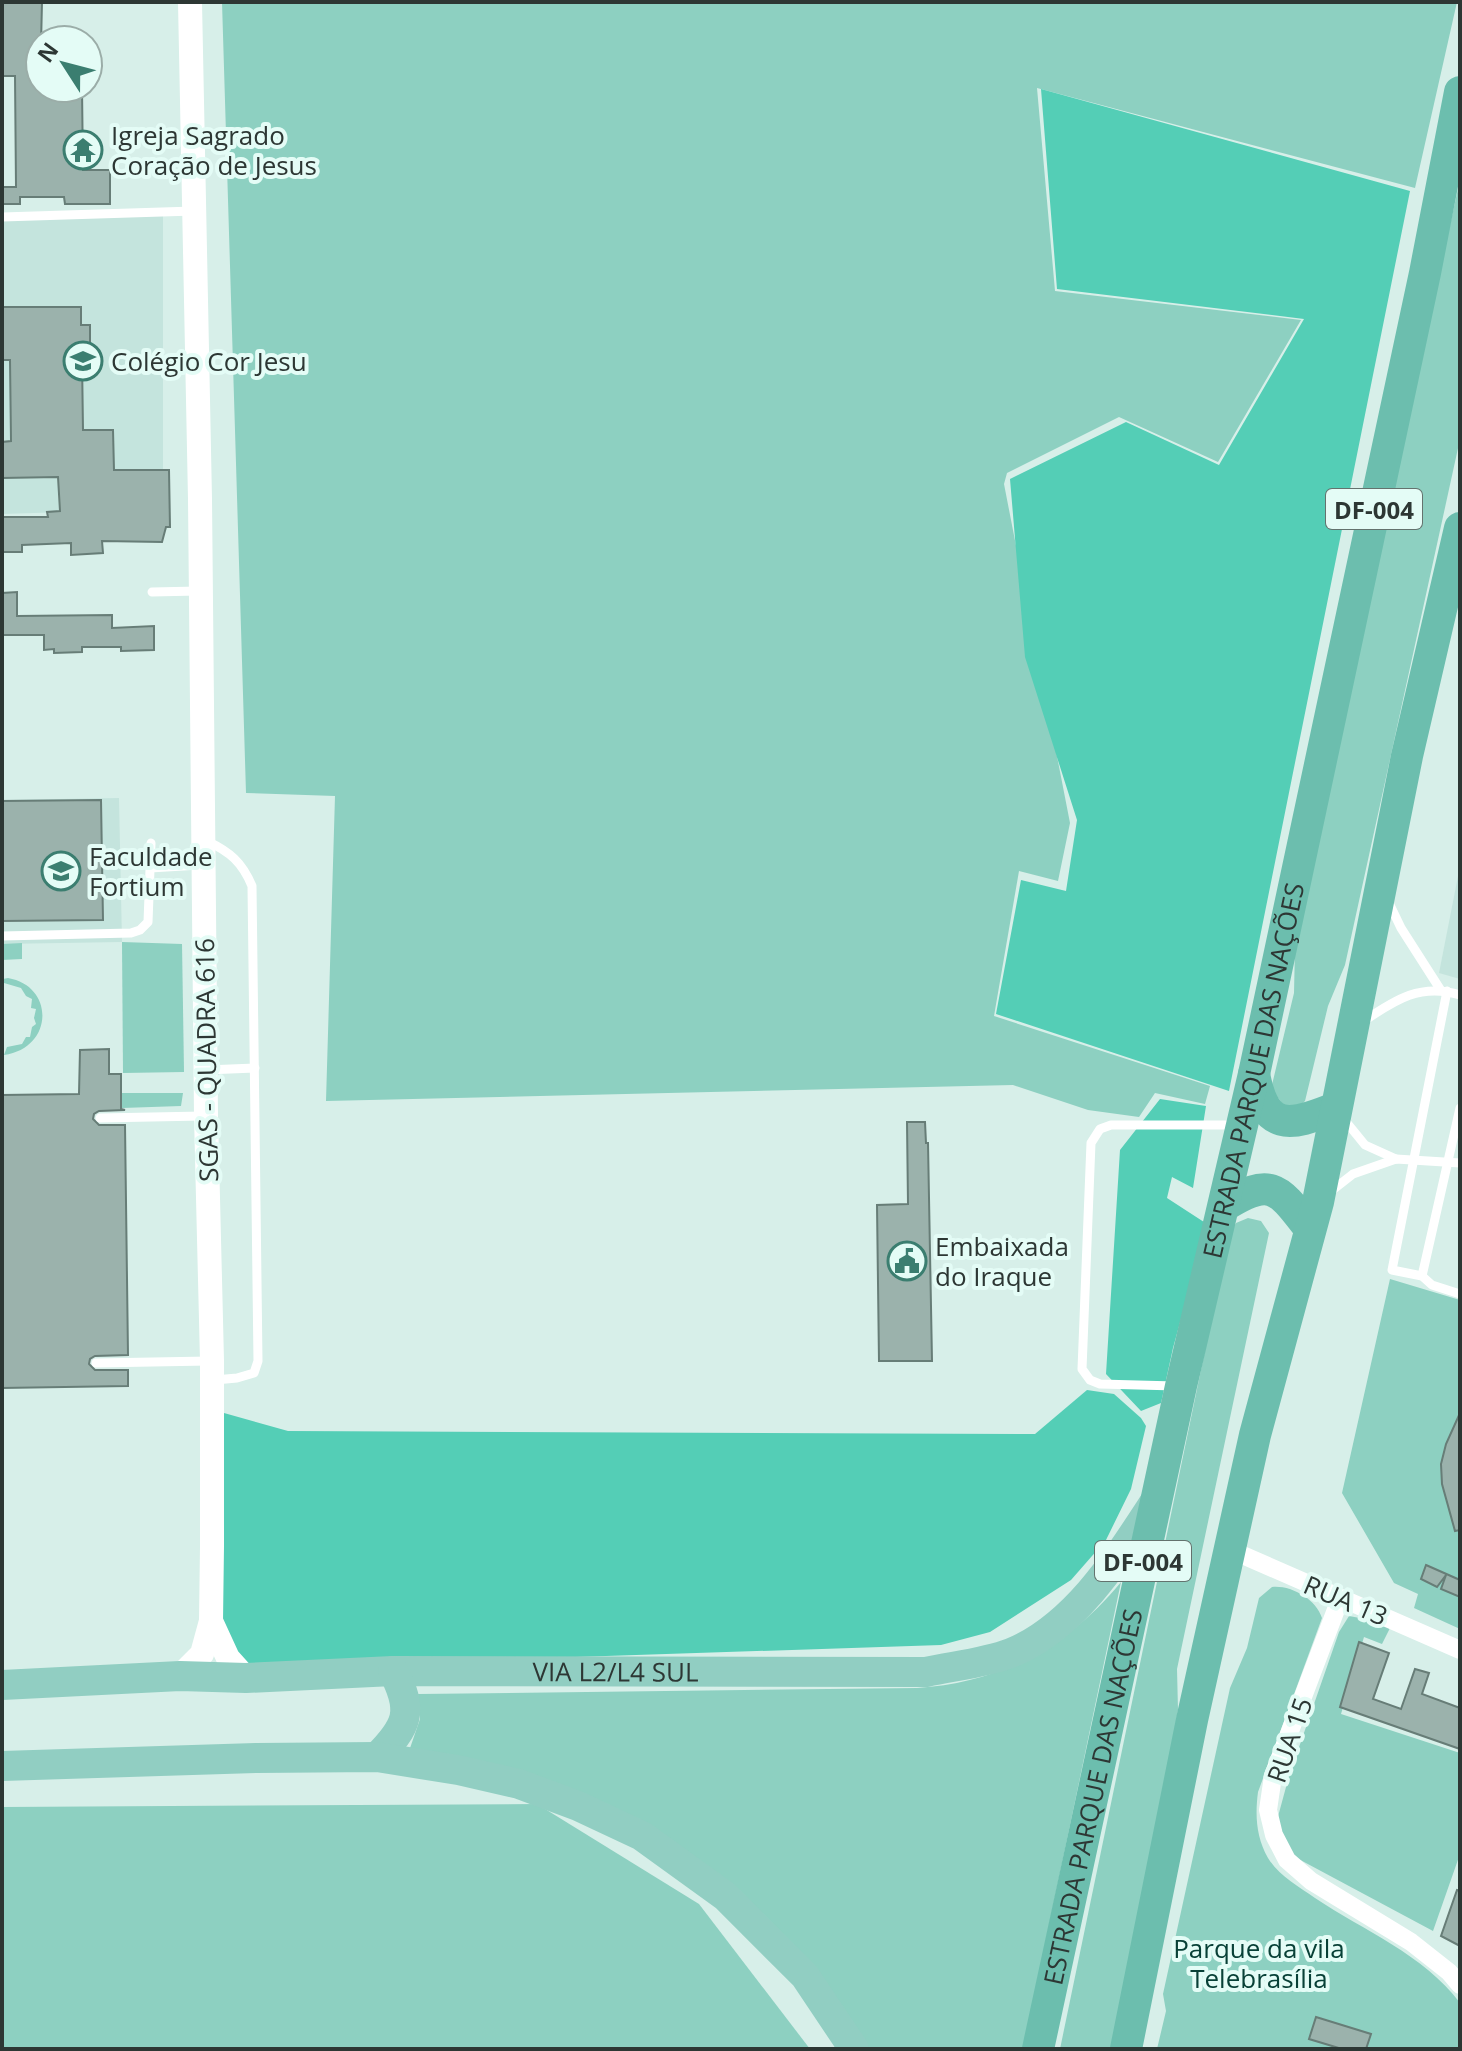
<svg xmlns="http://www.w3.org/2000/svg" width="1462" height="2051" viewBox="0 0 1462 2051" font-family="'Open Sans',sans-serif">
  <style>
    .built { fill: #c4e4dd }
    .green { fill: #8dd0c1 }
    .forest { fill: #54ceb6 }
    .building { fill: #9bb2ac; stroke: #677d77; stroke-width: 2 }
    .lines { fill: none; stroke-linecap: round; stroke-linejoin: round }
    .service { stroke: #fff; stroke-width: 9 }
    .minor { stroke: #fff; stroke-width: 18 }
    .tertiary { stroke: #fff; stroke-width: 24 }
    .primary { stroke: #91cec2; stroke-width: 30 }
    .trunk { stroke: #6cbeae; stroke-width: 32 }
    .labels { text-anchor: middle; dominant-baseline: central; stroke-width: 8; stroke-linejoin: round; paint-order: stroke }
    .shield { fill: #e4fcf6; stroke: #64726e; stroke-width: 2 }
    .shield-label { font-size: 24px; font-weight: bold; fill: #2d3734 }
    .poi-label { font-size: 26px; fill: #2d3734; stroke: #e4fcf6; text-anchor: start }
    .street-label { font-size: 26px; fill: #2d3734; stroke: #e4fcf6 }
    .park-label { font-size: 26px; fill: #084137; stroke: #e4fcf6 }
  </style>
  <rect width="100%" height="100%" fill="#d7efe9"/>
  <g class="built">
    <polygon points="163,211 163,509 2,514 2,213"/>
    <polygon points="119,798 122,942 2,944 2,800"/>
    <polygon points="1460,866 1460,979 1439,973"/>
  </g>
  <g class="green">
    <polygon points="222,2 1457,2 1415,188 1037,88 1055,291 1301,320 1218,462 1119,417 1007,473 1004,484 1070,823 1058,881 1019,871 994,1016 1210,1086 1205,1104 1155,1093 1139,1117 1088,1110 1013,1085 326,1101 335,796 246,793"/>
    <polygon points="1460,180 1460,439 1345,965 1328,1006 1305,1101 1300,1106 1286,1108 1271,1089 1294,993 1295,947 1395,472"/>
    <polygon points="122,942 182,944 184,1072 123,1073"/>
    <polygon points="22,943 22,959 2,960 2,944"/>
    <path d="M8 978C55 986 54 1048 4 1055L7 1047 22 1044 26 1037H30L32 1027 36 1024 34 1018 36 1009 31 1008 32 999 26 996 21 988 4 983 3 979Z"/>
    <polygon points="122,1093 183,1093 181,1106 122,1108"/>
    <polygon points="1248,1218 1261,1221 1269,1233 1177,1669 1178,1710 1119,2049 1060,2049 1229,1235 1236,1223"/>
    <polygon points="1390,1279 1460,1300 1460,1629 1414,1608 1418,1594 1394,1583 1342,1493"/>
    <path d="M1121 1582 1023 2049H869L850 2018 696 1860 408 1754 420 1719 418 1694 917 1688C1000 1683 1069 1646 1121 1582Z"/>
    <path d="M1272 1587C1291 1585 1316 1599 1322 1618L1258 1792C1255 1815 1256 1837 1268 1858 1279 1876 1298 1886 1315 1898 1364 1931 1423 1954 1460 2003V2049H1157L1166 2011 1163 1994 1230 1688 1247 1648 1259 1598Z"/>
    <polygon points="1349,1616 1392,1624 1382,1644 1364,1637 1341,1714 1460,1753 1460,1854 1433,1931 1291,1855 1276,1824 1289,1776 1339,1632"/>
    <polygon points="537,1804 699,1904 810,2049 2,2049 2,1807"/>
  </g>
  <g class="forest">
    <polygon points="1041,89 1410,191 1229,1091 996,1014 1021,880 1066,891 1077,820 1025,657 1010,479 1126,422 1219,465 1304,319 1057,289"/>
    <polygon points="1160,1099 1206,1106 1193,1188 1172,1177 1167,1198 1207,1224 1173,1348 1161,1403 1141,1411 1106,1374 1120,1150"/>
    <polygon points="1087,1390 1114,1394 1141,1418 1146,1426 1131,1489 1106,1540 1071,1580 990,1632 941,1645 248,1668 224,1631 219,1616 224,1413 288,1431 1035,1434"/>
  </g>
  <g class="building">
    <polygon points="2,2 42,2 40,88 82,88 83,170 110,170 110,204 65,204 64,197 20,197 20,204 2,204 2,187 16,187 15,76 2,76"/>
    <polygon points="2,307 81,307 81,325 90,325 90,345 85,345 85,359 82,359 83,430 113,430 114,470 169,470 170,527 166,527 162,542 102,541 103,553 71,555 71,543 22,545 22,552 2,552 2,517 48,517 47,512 60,511 58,477 2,478 2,442 11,441 10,360 2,360"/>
    <polygon points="17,592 17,616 112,615 112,628 154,626 154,650 121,651 121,647 82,647 82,652 54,653 54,649 44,650 44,635 2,635 2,593"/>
    <polygon points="101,800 103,920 2,921 2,801"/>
    <polygon points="109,1049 109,1074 121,1074 121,1109 125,1110 99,1111 94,1114 93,1119 99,1125 125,1125 128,1355 95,1356 90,1359 89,1364 95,1370 128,1370 128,1386 2,1388 2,1095 79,1094 80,1050"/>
    <polygon points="907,1122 925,1122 926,1143 928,1143 932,1361 879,1361 877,1205 908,1204"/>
    <polygon points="1460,1413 1460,1530 1455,1531 1442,1484 1441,1464 1446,1444"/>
    <polygon points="1426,1565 1460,1580 1460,1597 1441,1589 1446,1575 1437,1587 1421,1579"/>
    <polygon points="1359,1642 1389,1653 1373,1699 1401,1709 1415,1669 1429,1673 1422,1694 1460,1708 1460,1749 1340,1707"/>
    <polygon points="1457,1890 1460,1891 1460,1946 1441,1936"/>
    <polygon points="1316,2017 1371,2034 1366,2049 1342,2049 1309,2039"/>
  </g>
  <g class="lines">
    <g class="service">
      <polyline points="2,217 194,211"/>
      <polyline points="152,592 198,591"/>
      <path d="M207 841C230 852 242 862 252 886L258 1361 254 1373 237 1378 215 1380"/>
      <polyline points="150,868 200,865"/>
      <polyline points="1389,903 1401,928 1440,989"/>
      <polyline points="2,936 131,933 140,930 148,922 151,843"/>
      <polyline points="1447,991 1392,1270 1422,1276 1432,1285 1460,1294"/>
      <path d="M1364 1021C1396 999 1421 983 1460 995"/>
      <polyline points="206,1070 255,1068"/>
      <polyline points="100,1118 203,1116"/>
      <polyline points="1343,1118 1365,1145 1396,1159"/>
      <polyline points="1330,1192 1353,1174 1396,1159 1460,1163"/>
      <polyline points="1422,1276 1460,1108"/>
      <polyline points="96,1363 209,1361"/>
      <polyline points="1176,1386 1100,1384 1090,1380 1082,1369 1091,1143 1100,1129 1111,1125 1237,1125"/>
    </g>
    <g class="minor">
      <polyline points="1231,1550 1460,1650"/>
      <polyline points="1340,1599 1273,1776 1268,1810 1274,1835 1287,1860 1311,1881 1411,1942 1449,1972 1460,1985"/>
    </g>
    <g class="tertiary">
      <polyline points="211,1621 228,1658 246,1678"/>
      <polyline points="180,1676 202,1654 211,1621 212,1546 212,1361 206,1116 200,499 190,2"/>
    </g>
    <g class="primary">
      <path id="s1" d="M2 1685 180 1676 246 1678 393 1671 926 1672C953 1666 985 1663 1011 1653 1075 1627 1118 1558 1154 1503"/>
      <path d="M377 1757C408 1726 414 1711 393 1671"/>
      <polyline points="2,1766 256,1758 377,1757 458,1770 519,1784 578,1806 642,1836 725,1896 805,1976 854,2049"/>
    </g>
    <g class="trunk">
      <path d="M1254 1074C1265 1132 1289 1127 1335 1108"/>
      <path d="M1224 1206C1272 1176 1278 1188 1310 1229"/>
      <path id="s2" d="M1038 2049 1181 1386 1254 1074 1425 273 1460 92"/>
      <polyline points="1126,2049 1192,1720 1255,1435 1318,1202 1407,756 1460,528"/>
    </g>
  </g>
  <defs>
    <g id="temple-ring" transform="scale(2)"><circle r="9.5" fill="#e4fcf6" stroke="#3b7e70" stroke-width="1.5"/><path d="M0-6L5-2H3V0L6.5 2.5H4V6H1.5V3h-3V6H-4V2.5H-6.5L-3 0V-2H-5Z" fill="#3b7e70"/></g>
    <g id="university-ring" transform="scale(2)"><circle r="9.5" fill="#e4fcf6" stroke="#3b7e70" stroke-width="1.5"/><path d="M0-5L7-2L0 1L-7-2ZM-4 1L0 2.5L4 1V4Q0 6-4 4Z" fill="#3b7e70"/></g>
    <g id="civic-ring" transform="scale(2)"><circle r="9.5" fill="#e4fcf6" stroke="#3b7e70" stroke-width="1.5"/><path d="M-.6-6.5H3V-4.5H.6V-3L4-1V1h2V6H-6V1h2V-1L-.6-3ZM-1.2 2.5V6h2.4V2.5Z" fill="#3b7e70"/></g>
  </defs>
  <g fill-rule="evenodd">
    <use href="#temple-ring" x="83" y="150"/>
    <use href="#university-ring" x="83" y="361"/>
    <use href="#university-ring" x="61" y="871"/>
    <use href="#civic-ring" x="907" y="1261"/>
  </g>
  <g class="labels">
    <g class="shield">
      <rect x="1326" y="489" width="96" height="40" rx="6"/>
      <rect x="1095" y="1541" width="96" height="40" rx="6"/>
    </g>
    <g class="shield-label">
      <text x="1374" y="509">DF-004</text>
      <text x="1143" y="1561">DF-004</text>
    </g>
    <g class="poi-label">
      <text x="111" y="135">Igreja Sagrado<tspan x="111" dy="30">Coração de Jesus</tspan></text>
      <text x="111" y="361">Colégio Cor Jesu</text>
      <text x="89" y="856">Faculdade<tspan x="89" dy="30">Fortium</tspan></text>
      <text x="935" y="1246">Embaixada<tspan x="935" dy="30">do Iraque</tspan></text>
    </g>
    <g class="street-label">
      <text transform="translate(206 1060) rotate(-91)">SGAS - QUADRA 616</text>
      <text stroke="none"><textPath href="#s2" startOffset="1002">ESTRADA PARQUE DAS NAÇÕES</textPath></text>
      <text transform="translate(1346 1600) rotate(23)">RUA 13</text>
      <text stroke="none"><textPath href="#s1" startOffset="614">VIA L2/L4 SUL</textPath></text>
      <text transform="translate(1289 1740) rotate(-71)">RUA 15</text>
      <text stroke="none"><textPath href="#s2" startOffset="258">ESTRADA PARQUE DAS NAÇÕES</textPath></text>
    </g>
    <g class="park-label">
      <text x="1259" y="1948">Parque da vila<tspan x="1259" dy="30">Telebrasília</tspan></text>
    </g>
  </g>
  <rect width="1462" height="2051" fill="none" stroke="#2d3734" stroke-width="8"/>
  <g transform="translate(64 64) rotate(306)"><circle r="38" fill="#e4fcf6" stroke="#9bada8" stroke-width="2"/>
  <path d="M0-6L14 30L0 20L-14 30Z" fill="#3b7e70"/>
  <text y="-12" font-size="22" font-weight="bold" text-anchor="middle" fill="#2d3734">N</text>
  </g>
</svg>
